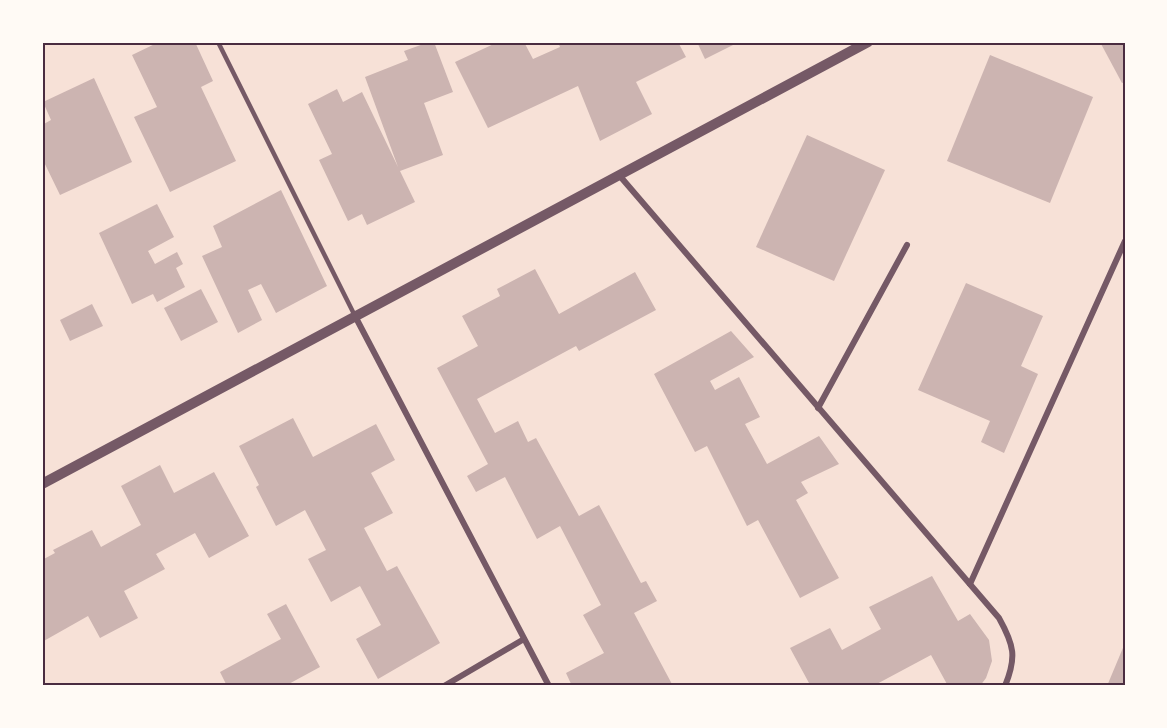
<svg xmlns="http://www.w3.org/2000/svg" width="1167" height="728" viewBox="0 0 1167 728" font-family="'IBM Plex Serif',serif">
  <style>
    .building { fill: #ccb4b1 }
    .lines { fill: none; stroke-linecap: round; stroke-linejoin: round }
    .service { stroke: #755966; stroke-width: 4.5 }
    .minor { stroke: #755966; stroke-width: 6 }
    .tertiary { stroke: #755966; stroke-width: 10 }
    .neatline { fill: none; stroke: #4a2c40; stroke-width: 2 }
  </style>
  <rect width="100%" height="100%" fill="#f7e1d7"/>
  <g class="building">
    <polygon points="159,42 195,42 213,81 201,87 236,161 170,192 134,117 157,107 132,55"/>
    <polygon points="429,42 434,42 453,92 424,103 443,155 400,171 415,202 367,225 362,214 348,221 319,160 332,154 308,104 337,89 343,102 362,92 398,167 365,77 408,60 404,51"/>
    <polygon points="498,42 524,42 533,59 560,47 558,42 678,42 686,57 636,82 652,114 600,141 578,86 488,128 455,62"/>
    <polygon points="697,42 739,42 705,59"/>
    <polygon points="1100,42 1125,42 1125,82 1122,83"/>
    <polygon points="990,55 1093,97 1050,203 947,161"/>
    <polygon points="94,78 132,162 60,195 42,158 42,125 51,120 43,102"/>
    <polygon points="807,135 885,170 834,281 756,247"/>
    <polygon points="281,190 327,286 276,313 261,284 248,290 262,320 238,333 202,256 222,247 213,226"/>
    <polygon points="157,204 174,237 148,251 155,264 177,252 183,264 176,268 185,287 157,302 153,294 132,304 99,233"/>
    <polygon points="535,269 559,314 635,272 656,310 579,351 576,346 477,399 495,433 518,421 528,442 536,438 579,516 599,505 641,583 646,581 657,601 634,613 673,686 572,686 566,673 604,653 583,615 601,605 560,526 537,539 505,477 476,492 467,476 488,464 437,368 478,346 462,316 500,296 497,289"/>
    <polygon points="966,283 1043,316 1021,366 1038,374 1004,453 981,442 990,421 918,390"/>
    <polygon points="201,289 218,322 181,341 164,308"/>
    <polygon points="92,304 103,326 70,341 60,320"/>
    <polygon points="731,331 754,357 710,381 715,390 739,377 760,417 745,424 767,464 819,436 839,464 801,482 808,493 796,500 839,578 800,598 758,520 747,526 707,446 695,452 654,374"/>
    <polygon points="293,418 313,457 376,424 395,460 371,473 393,513 364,528 387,571 397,566 440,643 378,679 356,639 381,625 360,586 331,602 308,559 326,550 305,510 276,526 256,487 259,485 239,446"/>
    <polygon points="160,465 174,493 214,472 249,536 209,558 195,533 156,554 165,569 124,591 138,618 100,638 88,616 42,642 42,560 55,553 53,550 92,530 101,547 141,525 121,486"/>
    <polygon points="932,576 958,621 970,614 989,640 992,661 986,678 980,686 948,686 931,655 873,686 804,686 809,683 790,648 830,628 842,650 881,629 869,607"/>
    <polygon points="286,604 320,667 285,686 227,686 220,672 281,639 267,614"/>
    <polygon points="1125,643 1125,686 1107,686"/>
  </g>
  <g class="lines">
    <polyline class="service" points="218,42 355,316"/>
    <g class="minor">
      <path d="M619 175 999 618C1014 645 1017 657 1005 686"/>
      <polyline points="355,316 549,686"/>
      <polyline points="818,408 907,245"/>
      <polyline points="970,584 1125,241"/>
      <polyline points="444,686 524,639"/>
    </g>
    <polyline class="tertiary" points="42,484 868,42"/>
  </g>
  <rect width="1167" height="728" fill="none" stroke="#fffaf5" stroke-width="87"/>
  <rect x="44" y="44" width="1080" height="640" class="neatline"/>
</svg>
